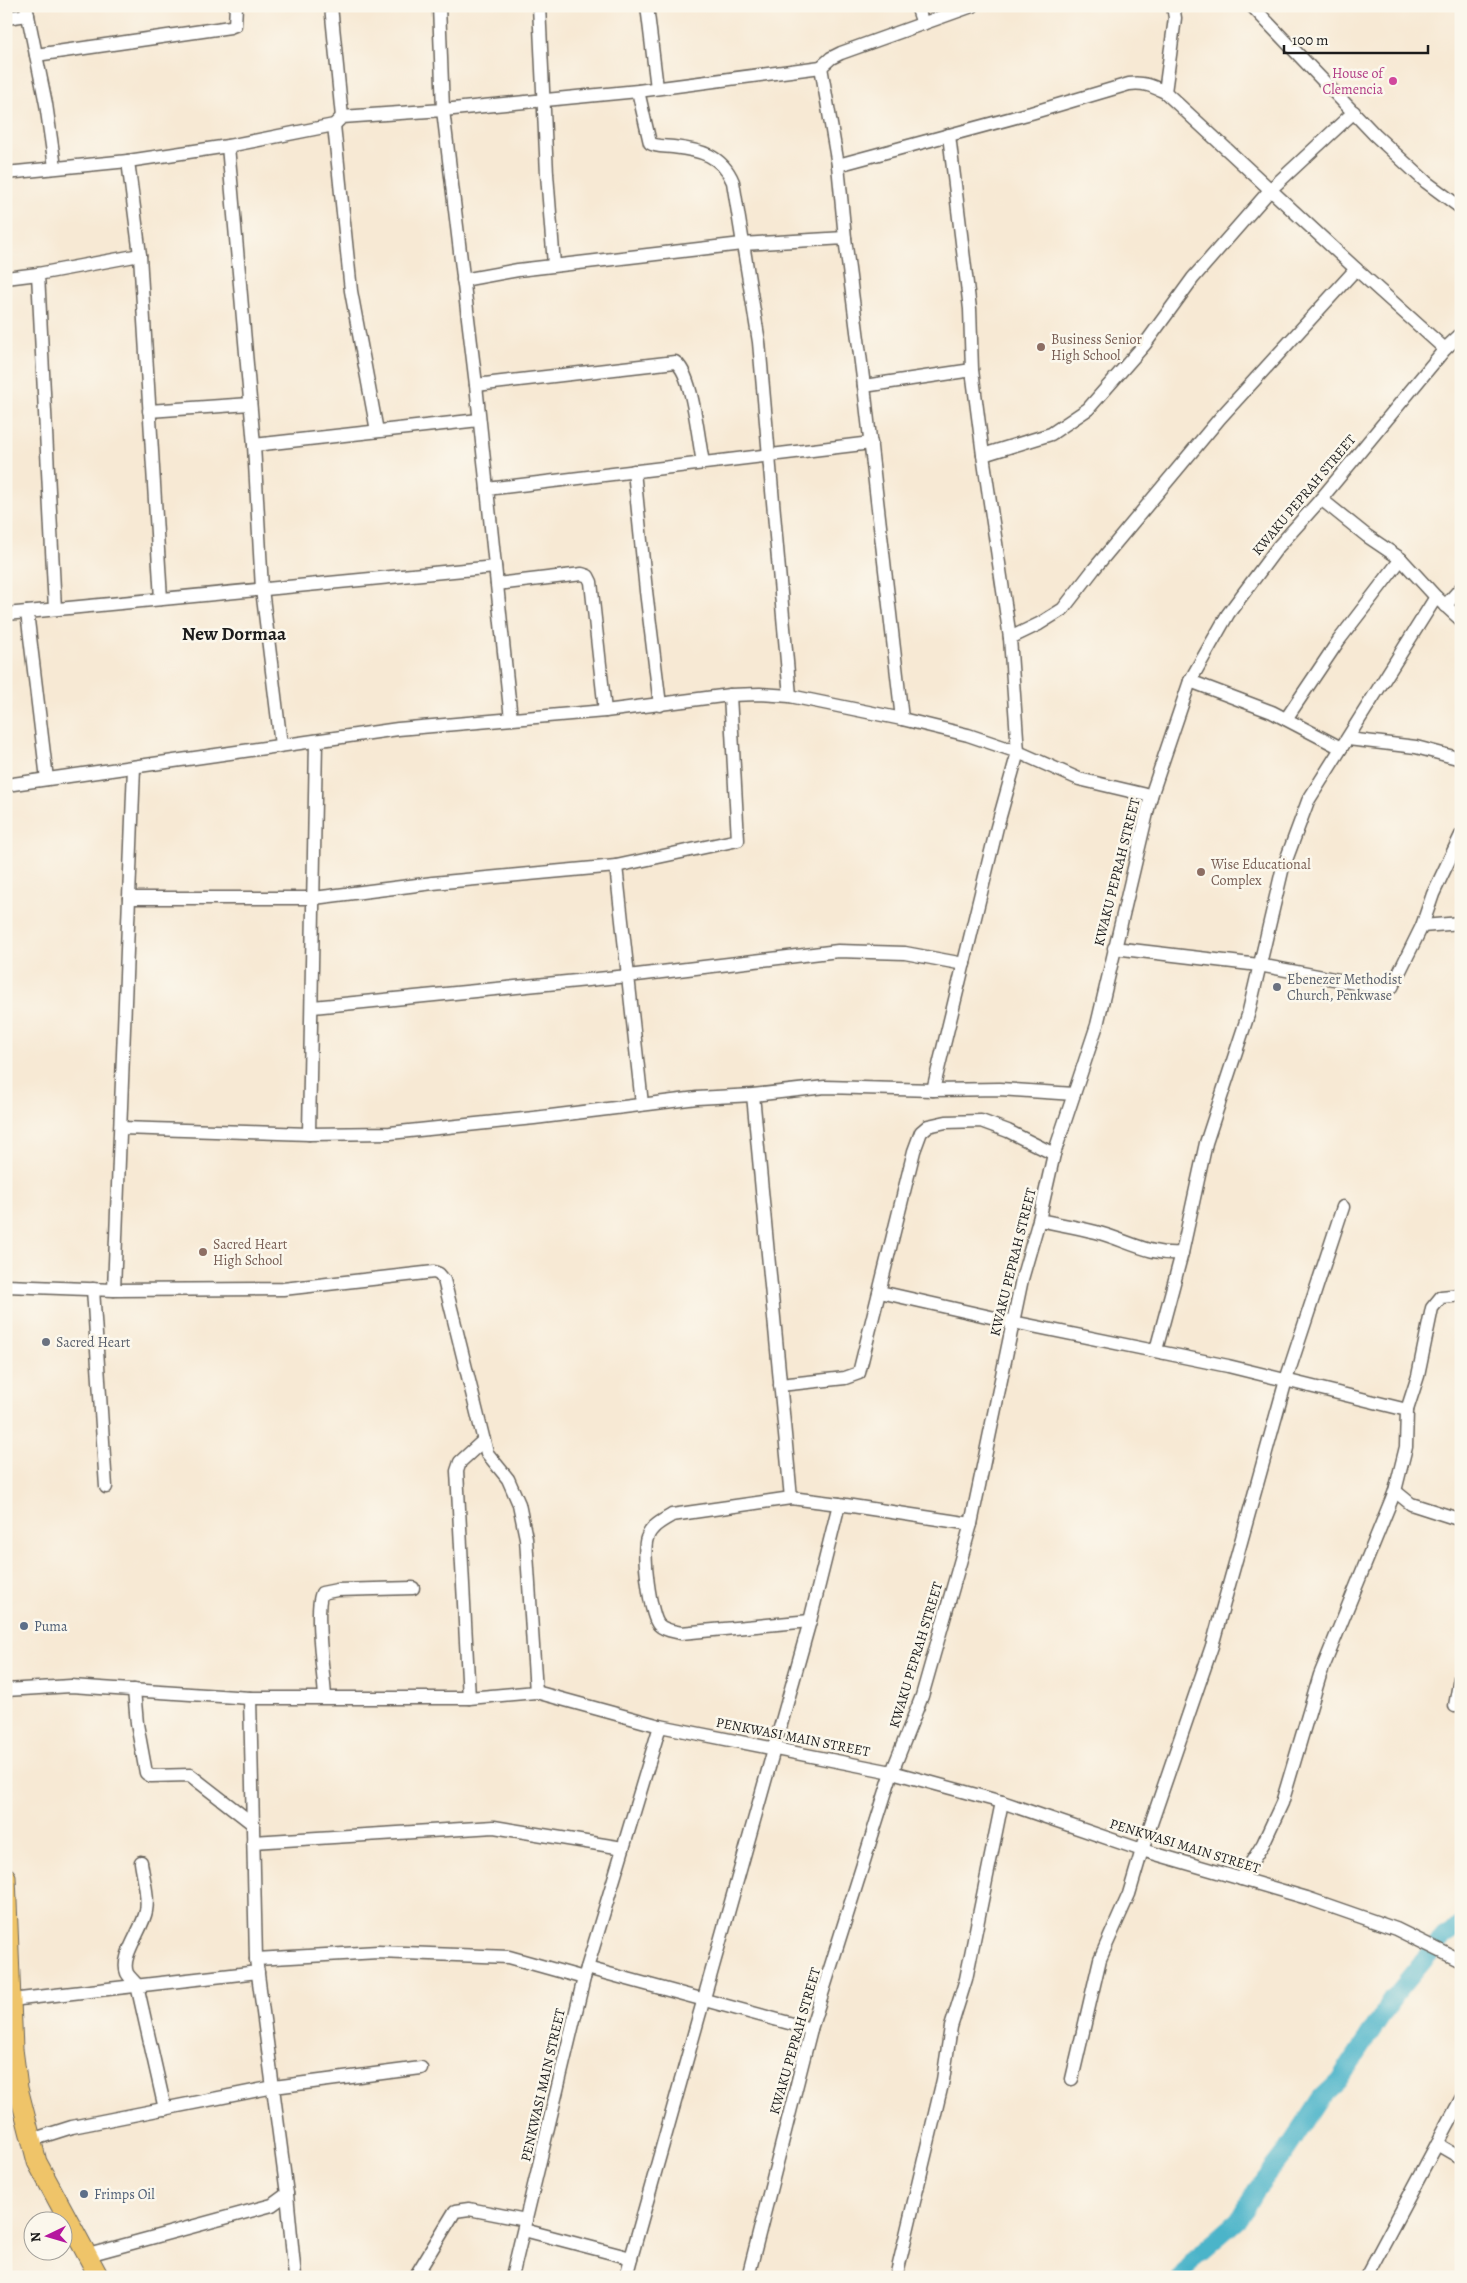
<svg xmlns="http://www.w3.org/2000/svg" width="1467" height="2283" viewBox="0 0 1467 2283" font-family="Alegreya,serif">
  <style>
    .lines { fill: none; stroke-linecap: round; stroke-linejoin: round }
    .river { stroke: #4bb4c9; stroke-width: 18 }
    .minor-casing { stroke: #69645c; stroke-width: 15 }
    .highway-casing { stroke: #69645c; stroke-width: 21 }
    .minor { stroke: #fff; stroke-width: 12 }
    .highway { stroke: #efc469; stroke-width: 19 }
    .hotel-dot { fill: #d1479c; stroke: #fbf7ec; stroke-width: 2 }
    .education-dot { fill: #8d6e63; stroke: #fbf7ec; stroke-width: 2 }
    .worship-dot { fill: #6b7280; stroke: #fbf7ec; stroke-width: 2 }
    .service-dot { fill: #5c6f8a; stroke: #fbf7ec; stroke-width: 2 }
    .labels { text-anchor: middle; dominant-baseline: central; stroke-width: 5; stroke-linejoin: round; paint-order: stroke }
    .hotel-label { font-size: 14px; fill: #b23c85; stroke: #fbf7ec; text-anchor: end }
    .education-label { font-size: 14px; fill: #785e54; stroke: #fbf7ec; text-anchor: start }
    .street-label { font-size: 14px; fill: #1c1c1c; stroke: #fbf7ec }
    .worship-label { font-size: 14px; fill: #5b616d; stroke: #fbf7ec; text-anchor: start }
    .service-label { font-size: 14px; fill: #4e5e75; stroke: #fbf7ec; text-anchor: start }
    .district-label { font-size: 19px; font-weight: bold; fill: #1c1c1c; stroke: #fbf7ec }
  </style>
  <rect width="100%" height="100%" fill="#fbf7ec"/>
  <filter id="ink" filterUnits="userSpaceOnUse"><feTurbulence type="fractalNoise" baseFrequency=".02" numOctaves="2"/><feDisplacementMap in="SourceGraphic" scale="10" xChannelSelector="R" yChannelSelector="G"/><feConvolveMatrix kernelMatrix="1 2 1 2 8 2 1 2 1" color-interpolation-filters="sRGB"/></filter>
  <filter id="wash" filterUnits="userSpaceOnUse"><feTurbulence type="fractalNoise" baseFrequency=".0096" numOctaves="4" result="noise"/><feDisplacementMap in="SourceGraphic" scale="20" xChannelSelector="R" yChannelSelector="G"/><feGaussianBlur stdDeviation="1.12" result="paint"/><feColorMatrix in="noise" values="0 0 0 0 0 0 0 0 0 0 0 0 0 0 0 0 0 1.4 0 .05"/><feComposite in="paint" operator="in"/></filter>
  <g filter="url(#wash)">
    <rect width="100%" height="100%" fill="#f7e9d4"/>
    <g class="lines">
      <polyline class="river" points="1181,2277 1193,2259 1239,2219 1256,2190 1285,2153 1321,2098 1339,2081 1394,1997 1444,1936 1461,1925"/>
    </g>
  </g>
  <g filter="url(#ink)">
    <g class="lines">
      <g class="minor-casing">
        <g id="minor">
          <polyline points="26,6 46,104 55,167"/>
          <polyline points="331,6 342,117"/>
          <polyline points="439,6 443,110 638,91 821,67 838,165 845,238"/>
          <polyline points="539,6 547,174 554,265"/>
          <polyline points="647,6 657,88"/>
          <polyline points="917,6 923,24"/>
          <polyline points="1252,6 1375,135 1426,182 1461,208"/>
          <polyline points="6,18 28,15"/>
          <polyline points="36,55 230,27 235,25 236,6"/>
          <polyline points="821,67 831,58 841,53 972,6"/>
          <path d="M638 91 650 143C656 147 665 146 673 147 700 150 722 155 733 182L759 342 790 696"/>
          <polyline points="1165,92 1175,18 1173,6"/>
          <polyline points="334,125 351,291 377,431"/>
          <polyline points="949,135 970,309 972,370"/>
          <polyline points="228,146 334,125 342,117 443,110 476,385 487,489"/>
          <path d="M838 165 1031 113 1129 84C1144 82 1152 86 1165 92L1356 269 1445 349"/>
          <polyline points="6,173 128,161"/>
          <polyline points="140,255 128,161 228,146 254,445 262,589 281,745"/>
          <polyline points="6,278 38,274"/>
          <polyline points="463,280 518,270 742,244 845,238 864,386"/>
          <path d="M476 385 675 362C693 373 698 440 703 462"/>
          <polyline points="149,411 250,404"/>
          <polyline points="254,445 479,420"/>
          <polyline points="983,455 1051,434 1088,409 1145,344 1193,278 1271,189 1354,112"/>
          <polyline points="634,471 646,591 660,705"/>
          <polyline points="1401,559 1436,597 1461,620"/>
          <polyline points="497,584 582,574 588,576 591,582 605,711"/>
          <polyline points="1445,606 1461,588"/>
          <polyline points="55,609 38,274 140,255 161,599"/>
          <polyline points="6,614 27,612"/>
          <polyline points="1010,638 1039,624 1063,609 1094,569 1220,418 1356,269"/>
          <polyline points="1190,681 1272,712 1341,748"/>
          <polyline points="511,719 487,489 871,443"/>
          <polyline points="902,719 864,386 972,370 983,455 1010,638 1018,752 997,827 933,1090"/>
          <polyline points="1286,719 1339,640 1401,559 1367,536 1321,499"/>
          <polyline points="1348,739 1416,747 1461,759"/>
          <polyline points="47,779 27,612 495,567"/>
          <polyline points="6,785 398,729 605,711 730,695 760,694 790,696 902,719 968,735 1018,752 1079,779 1151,796"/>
          <polyline points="616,866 738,840 730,695"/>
          <polyline points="129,898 314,898 433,883 616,866 628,976 313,1007"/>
          <polyline points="1422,926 1461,923"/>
          <polyline points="1114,948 1259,965 1387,989 1392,987 1422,926 1433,894 1461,835"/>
          <polyline points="753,1095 791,1498 839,1504"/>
          <polyline points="642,1104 628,976 838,951 905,953 964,964"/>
          <polyline points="121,1128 309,1134 390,1133 534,1118 697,1098 753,1095 825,1087 933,1090 1000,1089 1074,1094"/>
          <polyline points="309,1134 316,741"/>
          <path d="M1039 1220C1058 1224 1077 1227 1096 1232 1127 1240 1149 1256 1182 1253"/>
          <polyline points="6,1286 114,1290 283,1289 434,1272 439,1274 444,1280 487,1453 508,1479 519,1504 526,1538 536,1692"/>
          <polyline points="93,1289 106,1487"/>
          <polyline points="114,1290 134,767"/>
          <polyline points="880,1292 1013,1322 1228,1366 1407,1410 1406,1447 1395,1491 1320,1675 1282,1803 1263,1844 1241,1879"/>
          <polyline points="1156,1350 1182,1253 1206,1143 1248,1015 1282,871 1308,801 1436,597"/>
          <polyline points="780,1385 845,1378 859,1373 914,1151 921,1132 928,1126 946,1122 981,1121 1008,1131 1054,1154"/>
          <polyline points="1407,1410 1418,1376 1432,1308 1441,1297 1461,1295"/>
          <polyline points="1395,1491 1411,1504 1461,1520"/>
          <path d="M791 1498 672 1515C662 1521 651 1526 647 1538 642 1551 650 1616 659 1625 665 1631 674 1631 681 1633L810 1621"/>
          <polyline points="6,1690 71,1686 250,1698 469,1698 536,1692 660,1726"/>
          <polyline points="134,1690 137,1724 146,1773 151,1776 190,1775 253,1824"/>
          <path d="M325 1697C324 1676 314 1609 322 1593L337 1590 413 1588"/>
          <polyline points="250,1698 256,1959 287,2194 295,2277"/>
          <polyline points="469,1698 457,1471 460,1462 484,1440"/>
          <polyline points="1455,1706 1461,1672"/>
          <polyline points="253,1842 494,1827 623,1848"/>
          <path d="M141 1862C143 1878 149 1895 146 1911 143 1929 120 1956 127 1973 129 1977 134 1981 137 1985L165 2109"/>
          <polyline points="256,1959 378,1952 509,1957 584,1978"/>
          <polyline points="587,1968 811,2029"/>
          <polyline points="11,2000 258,1972"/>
          <polyline points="1072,2079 1100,1959 1129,1894 1142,1850 1212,1646 1286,1380 1343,1207"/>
          <polyline points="31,2140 72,2127 274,2087 421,2068"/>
          <polyline points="1437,2144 1461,2158"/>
          <polyline points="524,2230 631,2258 626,2277"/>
          <polyline points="88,2255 272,2205 287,2194"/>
          <polyline points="631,2258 810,1621 839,1504 971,1524"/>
          <polyline points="415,2277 455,2211 469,2209 526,2220"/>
          <polyline points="512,2277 584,1978 660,1726 892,1772 1002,1802 1142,1850 1307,1898 1396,1929 1461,1961"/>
          <polyline points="748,2277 811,2029 892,1772 922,1696 971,1524 1022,1279 1039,1220 1054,1154 1097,1025 1151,796 1190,681 1228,614 1278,547 1321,499 1445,349 1461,334"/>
          <polyline points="896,2277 943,2080 951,2027 966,1979 1002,1802"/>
          <polyline points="1366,2277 1461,2099"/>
        </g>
      </g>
      <g class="highway-casing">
        <polyline id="highway" points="6,1877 13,2049 18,2088 37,2162 99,2277"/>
      </g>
      <use href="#minor" class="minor"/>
      <use href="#highway" class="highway"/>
    </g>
  </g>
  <circle class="hotel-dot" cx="1393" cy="81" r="5"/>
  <g class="education-dot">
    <circle cx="1041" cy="347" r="5"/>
    <circle cx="1201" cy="872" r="5"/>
    <circle cx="203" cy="1252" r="5"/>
  </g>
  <g class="worship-dot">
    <circle cx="1277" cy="987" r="5"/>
    <circle cx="46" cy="1342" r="5"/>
  </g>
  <g class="service-dot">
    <circle cx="24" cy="1626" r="5"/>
    <circle cx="84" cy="2194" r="5"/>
  </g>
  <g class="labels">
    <g class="hotel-label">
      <text x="1383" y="73">House of<tspan x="1383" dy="16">Clemencia</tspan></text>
    </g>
    <g class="education-label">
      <text x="1051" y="339">Business Senior<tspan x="1051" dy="16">High School</tspan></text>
      <text x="1211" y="864">Wise Educational<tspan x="1211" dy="16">Complex</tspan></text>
      <text x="213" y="1244">Sacred Heart<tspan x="213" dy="16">High School</tspan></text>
    </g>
    <g class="street-label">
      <text transform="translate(1304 495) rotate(-50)">KWAKU PEPRAH STREET</text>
      <text transform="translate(1117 872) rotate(-76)">KWAKU PEPRAH STREET</text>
      <text transform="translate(1013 1262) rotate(-76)">KWAKU PEPRAH STREET</text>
      <text transform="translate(916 1655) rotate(-73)">KWAKU PEPRAH STREET</text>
      <text transform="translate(793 1737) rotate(11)">PENKWASI MAIN STREET</text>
      <text transform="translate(1185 1846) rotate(17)">PENKWASI MAIN STREET</text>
      <text transform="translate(795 2041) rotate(-74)">KWAKU PEPRAH STREET</text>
      <text transform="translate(543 2085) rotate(-77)">PENKWASI MAIN STREET</text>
    </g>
    <g class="worship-label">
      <text x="1287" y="979">Ebenezer Methodist<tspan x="1287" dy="16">Church, Penkwase</tspan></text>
      <text x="56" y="1342">Sacred Heart</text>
    </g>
    <g class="service-label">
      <text x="34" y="1626">Puma</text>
      <text x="94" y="2194">Frimps Oil</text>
    </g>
    <g class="district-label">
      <text x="234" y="634">New Dormaa</text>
    </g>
  </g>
  <rect width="1467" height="2283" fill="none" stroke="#fbf7ec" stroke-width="25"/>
  <g transform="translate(48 2236) rotate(265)"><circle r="24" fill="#fbf7ec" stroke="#a29f99"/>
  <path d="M0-4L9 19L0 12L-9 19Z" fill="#b5179e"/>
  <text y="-8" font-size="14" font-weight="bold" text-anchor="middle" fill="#1c1c1c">N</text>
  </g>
  <path d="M1284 45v8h144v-8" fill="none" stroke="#1c1c1c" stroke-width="2.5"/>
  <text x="1292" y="45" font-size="15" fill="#1c1c1c" stroke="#fbf7ec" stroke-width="4" paint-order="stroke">100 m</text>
</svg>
